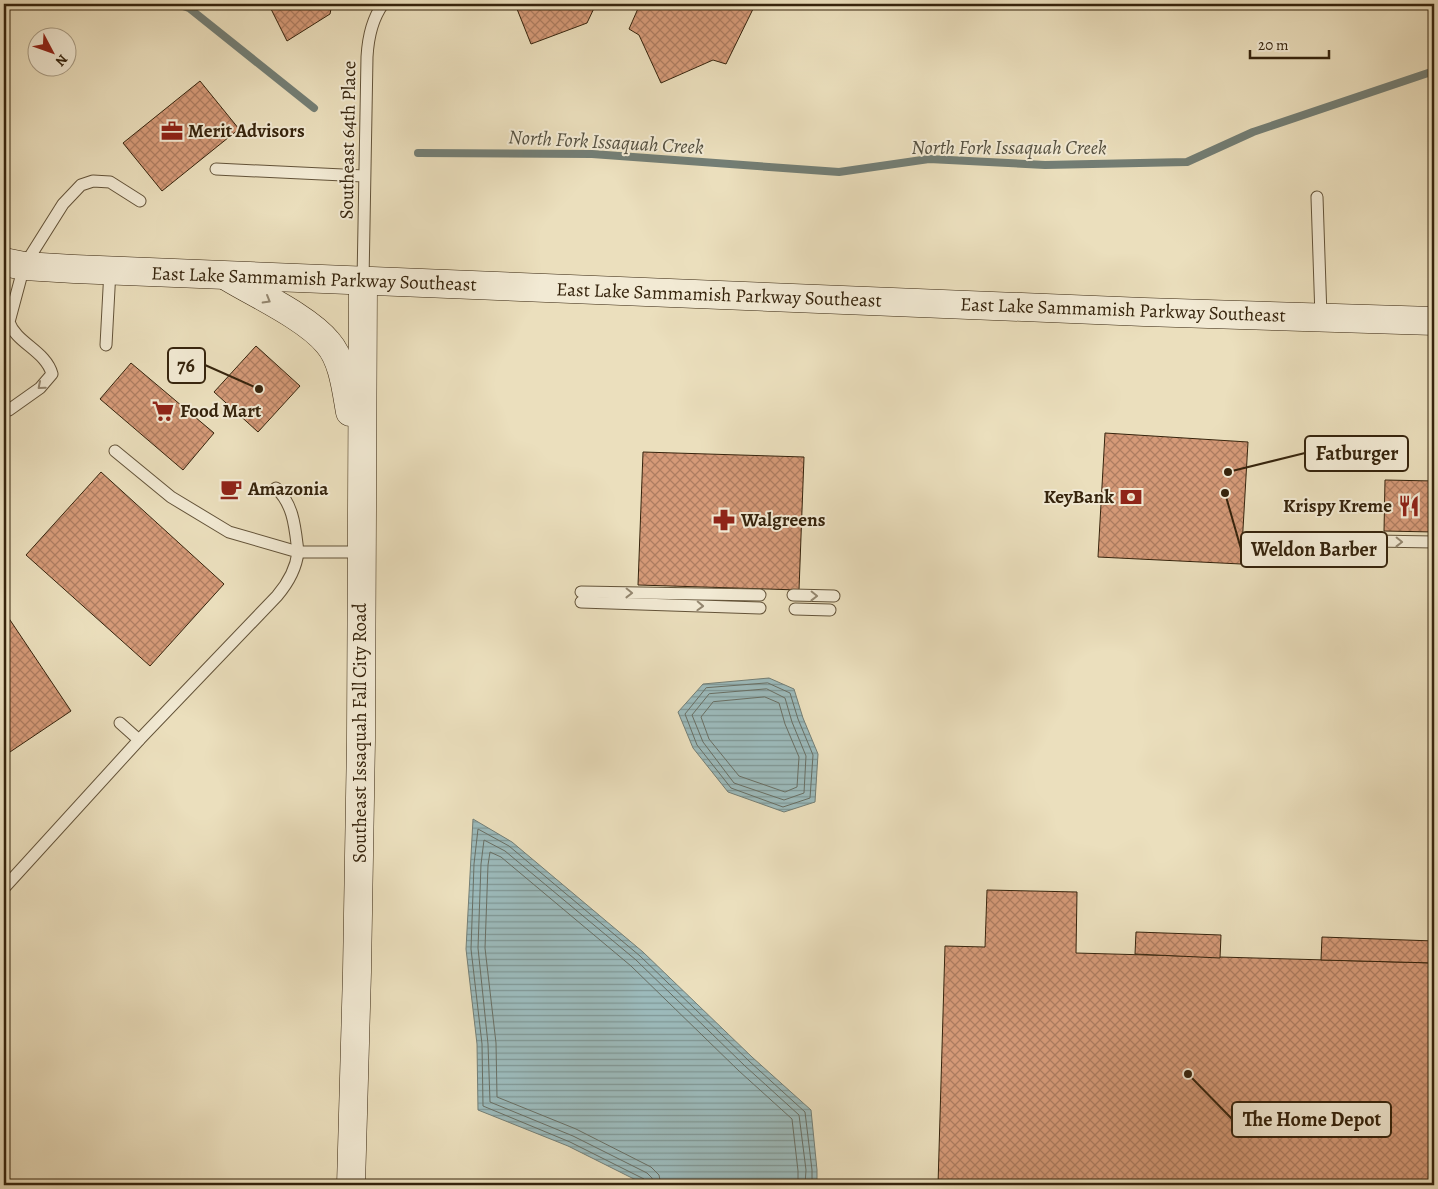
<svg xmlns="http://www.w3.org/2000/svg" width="1438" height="1189" viewBox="0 0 1438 1189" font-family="Alegreya,serif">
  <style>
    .water { fill: url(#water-rules); stroke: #737e75 }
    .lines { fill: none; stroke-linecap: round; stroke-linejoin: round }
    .shore { stroke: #696f64; stroke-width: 1 }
    .stream { stroke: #737e75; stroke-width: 8 }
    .building { fill: url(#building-cross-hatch); stroke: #36240d }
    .lane-casing { stroke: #635339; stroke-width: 13 }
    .secondary-casing { stroke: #36240d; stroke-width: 29 }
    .lane { stroke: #f2ead4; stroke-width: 11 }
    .secondary { stroke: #f2ead4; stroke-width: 28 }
    .oneway { stroke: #948770 }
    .labels { text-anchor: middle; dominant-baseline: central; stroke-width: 4; stroke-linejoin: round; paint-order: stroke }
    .poi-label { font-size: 19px; font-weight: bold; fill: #36240d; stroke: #f2ead4; text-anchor: start }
    .street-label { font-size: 19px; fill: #36240d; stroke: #f2ead4 }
    .water-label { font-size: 20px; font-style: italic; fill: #555141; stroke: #f2ead4 }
    .leader { fill: none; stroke: #36240d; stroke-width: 2 }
    .callout-dot { fill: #36240d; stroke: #f2ead4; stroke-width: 2 }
    .callout { fill: #f2ead4; stroke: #36240d; stroke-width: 2 }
    .callout-label { font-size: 20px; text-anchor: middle; font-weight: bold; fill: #36240d }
  </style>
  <defs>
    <pattern id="water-rules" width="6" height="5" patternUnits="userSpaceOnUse" patternTransform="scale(1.25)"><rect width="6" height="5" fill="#9cbabb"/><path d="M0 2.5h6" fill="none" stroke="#809796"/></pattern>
    <pattern id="building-cross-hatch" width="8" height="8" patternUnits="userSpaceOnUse" patternTransform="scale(1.25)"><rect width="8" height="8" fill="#d59a78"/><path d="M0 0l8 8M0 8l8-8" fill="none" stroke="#ae7d61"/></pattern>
  </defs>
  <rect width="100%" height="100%" fill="#ebdfbd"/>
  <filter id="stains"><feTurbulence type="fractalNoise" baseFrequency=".004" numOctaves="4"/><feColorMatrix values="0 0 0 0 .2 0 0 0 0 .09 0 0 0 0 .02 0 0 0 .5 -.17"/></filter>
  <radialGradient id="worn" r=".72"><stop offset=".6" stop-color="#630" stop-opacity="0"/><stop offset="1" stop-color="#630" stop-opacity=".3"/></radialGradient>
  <g class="water">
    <polygon points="769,678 794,689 803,718 818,754 815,802 784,812 728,792 693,748 678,712 703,684"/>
    <polygon points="473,819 512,842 643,952 752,1057 811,1110 817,1170 817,1185 646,1185 568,1146 478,1110 477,1044 466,949"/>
  </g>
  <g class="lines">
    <g class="shore">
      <polygon points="768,683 790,693 798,719 813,755 810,798 783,807 731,788 697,745 685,714 706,688"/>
      <polygon points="767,689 785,698 792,722 806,756 804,793 784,800 734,783 703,742 692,715 709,694"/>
      <polygon points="765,697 779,703 785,724 799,757 797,787 785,792 739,776 709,739 701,717 713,702"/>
      <polyline points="647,1185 644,1179 570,1142 483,1106 482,1044 471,949 474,864 478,829 509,846 640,956 749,1061 805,1112 812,1170 812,1185"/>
      <polyline points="654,1185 652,1178 647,1173 573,1136 490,1102 488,1044 478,948 481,864 484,840 505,851 636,960 745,1066 799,1115 806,1170 805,1185"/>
      <polyline points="661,1185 659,1175 651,1167 576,1129 497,1097 496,1043 485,948 488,865 490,852 501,857 631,966 739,1071 792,1119 798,1171 798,1185"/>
    </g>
    <g class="stream">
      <polyline points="177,4 189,8 314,108"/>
      <polyline points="418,153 592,154 839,172 929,159 1045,165 1187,162 1253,132 1434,71"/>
    </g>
  </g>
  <g class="building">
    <polygon points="265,4 332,4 330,14 287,41 269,5"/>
    <polygon points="515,4 596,4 587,23 531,44"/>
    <polygon points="640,4 740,4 753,9 726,64 713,60 661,83 639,35 629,29"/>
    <polygon points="200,81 239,129 162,191 123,143"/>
    <polygon points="256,346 300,386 258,432 214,392"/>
    <polygon points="131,363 214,433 183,470 100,399"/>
    <polygon points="1105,433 1248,442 1241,564 1098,557"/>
    <polygon points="643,452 804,457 799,590 638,585"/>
    <polygon points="101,472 224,584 150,666 26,555"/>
    <polygon points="1385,480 1434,481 1434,532 1384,531"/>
    <polygon points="4,611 71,711 4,756"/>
    <polygon points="987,890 1077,892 1076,953 1434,963 1434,1185 938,1185 945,946 985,947"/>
    <polygon points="1136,932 1221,935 1220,958 1135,954"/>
    <polygon points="1322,937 1434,941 1434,963 1321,960"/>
  </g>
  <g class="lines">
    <g class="lane-casing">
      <g id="lane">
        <polyline points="216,169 364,176"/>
        <polyline points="1317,197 1321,317"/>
        <path d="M363 281 367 57C368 39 372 19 383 4"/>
        <polyline points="106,345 110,270"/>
        <path d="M9 410 40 388 52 374C46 351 16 343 9 322L24 266 63 204 81 185 93 181 110 182 140 201"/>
        <path d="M276 488C294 505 295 528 298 552H361"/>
        <polyline points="1365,540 1374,541 1434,542"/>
        <polyline points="581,592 760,595"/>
        <polyline points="793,595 834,596"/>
        <polyline points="581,602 760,608"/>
        <polyline points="795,609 830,610"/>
        <polyline points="120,723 139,740"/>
        <path d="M4 888 139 740 277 596C288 583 296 570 298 552L229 532 171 497 115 451"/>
      </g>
    </g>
    <g class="secondary-casing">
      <g id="secondary">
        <polyline points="4,262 24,266 74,269 1144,312 1434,321"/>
        <path d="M228 277C256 294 308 318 328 343 343 360 346 390 350 412"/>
        <polyline points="351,1185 357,972 361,740 363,281"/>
      </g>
    </g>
    <use href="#lane" class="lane"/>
    <use href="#secondary" class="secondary"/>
  </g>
  <defs><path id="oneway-chevron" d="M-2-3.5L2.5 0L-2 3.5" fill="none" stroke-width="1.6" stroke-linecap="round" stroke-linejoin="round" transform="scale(1.25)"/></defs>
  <g class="oneway">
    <use href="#oneway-chevron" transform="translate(267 300) rotate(30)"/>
    <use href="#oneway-chevron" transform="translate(41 386) rotate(139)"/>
    <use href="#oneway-chevron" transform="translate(1399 542) rotate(1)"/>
    <use href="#oneway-chevron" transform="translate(629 593) rotate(1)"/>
    <use href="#oneway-chevron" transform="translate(814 596) rotate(1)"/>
    <use href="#oneway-chevron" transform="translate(700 606) rotate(2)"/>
  </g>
  <defs>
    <g id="office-bare" transform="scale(1.725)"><path d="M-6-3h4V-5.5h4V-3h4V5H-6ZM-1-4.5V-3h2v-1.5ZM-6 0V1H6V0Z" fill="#8f2418" stroke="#f2ead4" stroke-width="2.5" paint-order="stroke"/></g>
    <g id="supermarket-bare" transform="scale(1.725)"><path d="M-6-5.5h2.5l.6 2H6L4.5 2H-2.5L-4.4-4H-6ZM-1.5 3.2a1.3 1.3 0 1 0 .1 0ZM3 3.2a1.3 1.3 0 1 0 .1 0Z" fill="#8f2418" stroke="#f2ead4" stroke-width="2.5" paint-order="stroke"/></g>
    <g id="cafe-bare" transform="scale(1.725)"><path d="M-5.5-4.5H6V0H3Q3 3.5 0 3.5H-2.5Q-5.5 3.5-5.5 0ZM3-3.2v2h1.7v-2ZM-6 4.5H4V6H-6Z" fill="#8f2418" stroke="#f2ead4" stroke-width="2.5" paint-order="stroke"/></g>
    <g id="bank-bare" transform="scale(1.725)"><path d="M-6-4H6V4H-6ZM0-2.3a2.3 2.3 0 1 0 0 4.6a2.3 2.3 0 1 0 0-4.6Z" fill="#8f2418" stroke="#f2ead4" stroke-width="2.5" paint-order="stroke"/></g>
    <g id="restaurant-bare" transform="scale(1.725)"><path d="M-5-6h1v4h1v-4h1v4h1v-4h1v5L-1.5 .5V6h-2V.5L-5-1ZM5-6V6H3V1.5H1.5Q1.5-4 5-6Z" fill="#8f2418" stroke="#f2ead4" stroke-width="2.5" paint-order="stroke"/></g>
    <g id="pharmacy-bare" transform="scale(1.725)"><path d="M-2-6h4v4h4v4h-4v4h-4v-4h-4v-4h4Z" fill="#8f2418" stroke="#f2ead4" stroke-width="2.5" paint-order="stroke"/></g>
  </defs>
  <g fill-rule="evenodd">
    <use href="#office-bare" x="172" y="131"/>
    <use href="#supermarket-bare" x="163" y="411"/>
    <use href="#cafe-bare" x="231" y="489"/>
    <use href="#bank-bare" x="1131" y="497"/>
    <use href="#restaurant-bare" x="1409" y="506"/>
    <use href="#pharmacy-bare" x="724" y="520"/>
  </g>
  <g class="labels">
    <g class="poi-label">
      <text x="188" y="131">Merit Advisors</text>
      <text x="180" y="411">Food Mart</text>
      <text x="248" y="489">Amazonia</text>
      <text x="1114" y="497" text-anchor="end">KeyBank</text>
      <text x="1392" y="506" text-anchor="end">Krispy Kreme</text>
      <text x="741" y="520">Walgreens</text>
    </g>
    <g class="street-label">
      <text transform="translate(348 140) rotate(-89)">Southeast 64th Place</text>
      <text transform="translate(314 279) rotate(2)">East Lake Sammamish Parkway Southeast</text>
      <text transform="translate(719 295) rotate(2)">East Lake Sammamish Parkway Southeast</text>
      <text transform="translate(1123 310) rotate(2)">East Lake Sammamish Parkway Southeast</text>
      <text transform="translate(360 733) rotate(-90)">Southeast Issaquah Fall City Road</text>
    </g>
    <g class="water-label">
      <text transform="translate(606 142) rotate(3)">North Fork Issaquah Creek</text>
      <text x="1009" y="147">North Fork Issaquah Creek</text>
    </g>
  </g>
  <path class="leader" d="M259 389L205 365M1228 472L1305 453M1225 493L1241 549M1188 1074L1232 1119"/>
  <g class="callout-dot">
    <circle cx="259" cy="389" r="5"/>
    <circle cx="1228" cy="472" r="5"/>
    <circle cx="1225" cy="493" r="5"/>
    <circle cx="1188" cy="1074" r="5"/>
  </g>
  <g class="callout">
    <rect x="168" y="348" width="37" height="35" rx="5"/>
    <rect x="1305" y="436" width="103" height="35" rx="5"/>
    <rect x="1241" y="532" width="146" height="35" rx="5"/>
    <rect x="1232" y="1102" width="159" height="35" rx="5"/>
  </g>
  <g class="callout-label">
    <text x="186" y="372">76</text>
    <text x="1357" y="460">Fatburger</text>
    <text x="1314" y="556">Weldon Barber</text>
    <text x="1312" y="1126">The Home Depot</text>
  </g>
  <rect width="1438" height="1189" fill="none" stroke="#ebdfbd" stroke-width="20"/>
  <rect x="5" y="5" width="1428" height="1179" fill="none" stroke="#36240d" stroke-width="2.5"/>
  <rect x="10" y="10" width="1418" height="1169" fill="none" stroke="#36240d"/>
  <g transform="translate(52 52) rotate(131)"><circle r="24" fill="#f2ead4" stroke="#a79b84"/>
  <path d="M0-4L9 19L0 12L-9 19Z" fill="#8f2418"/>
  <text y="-8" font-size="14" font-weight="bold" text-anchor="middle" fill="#36240d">N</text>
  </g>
  <path d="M1250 50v8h79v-8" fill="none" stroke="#36240d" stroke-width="2.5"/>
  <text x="1258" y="50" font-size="15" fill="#36240d" stroke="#f2ead4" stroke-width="4" paint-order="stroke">20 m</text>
  <rect width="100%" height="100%" filter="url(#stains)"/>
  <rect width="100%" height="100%" fill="url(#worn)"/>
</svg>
